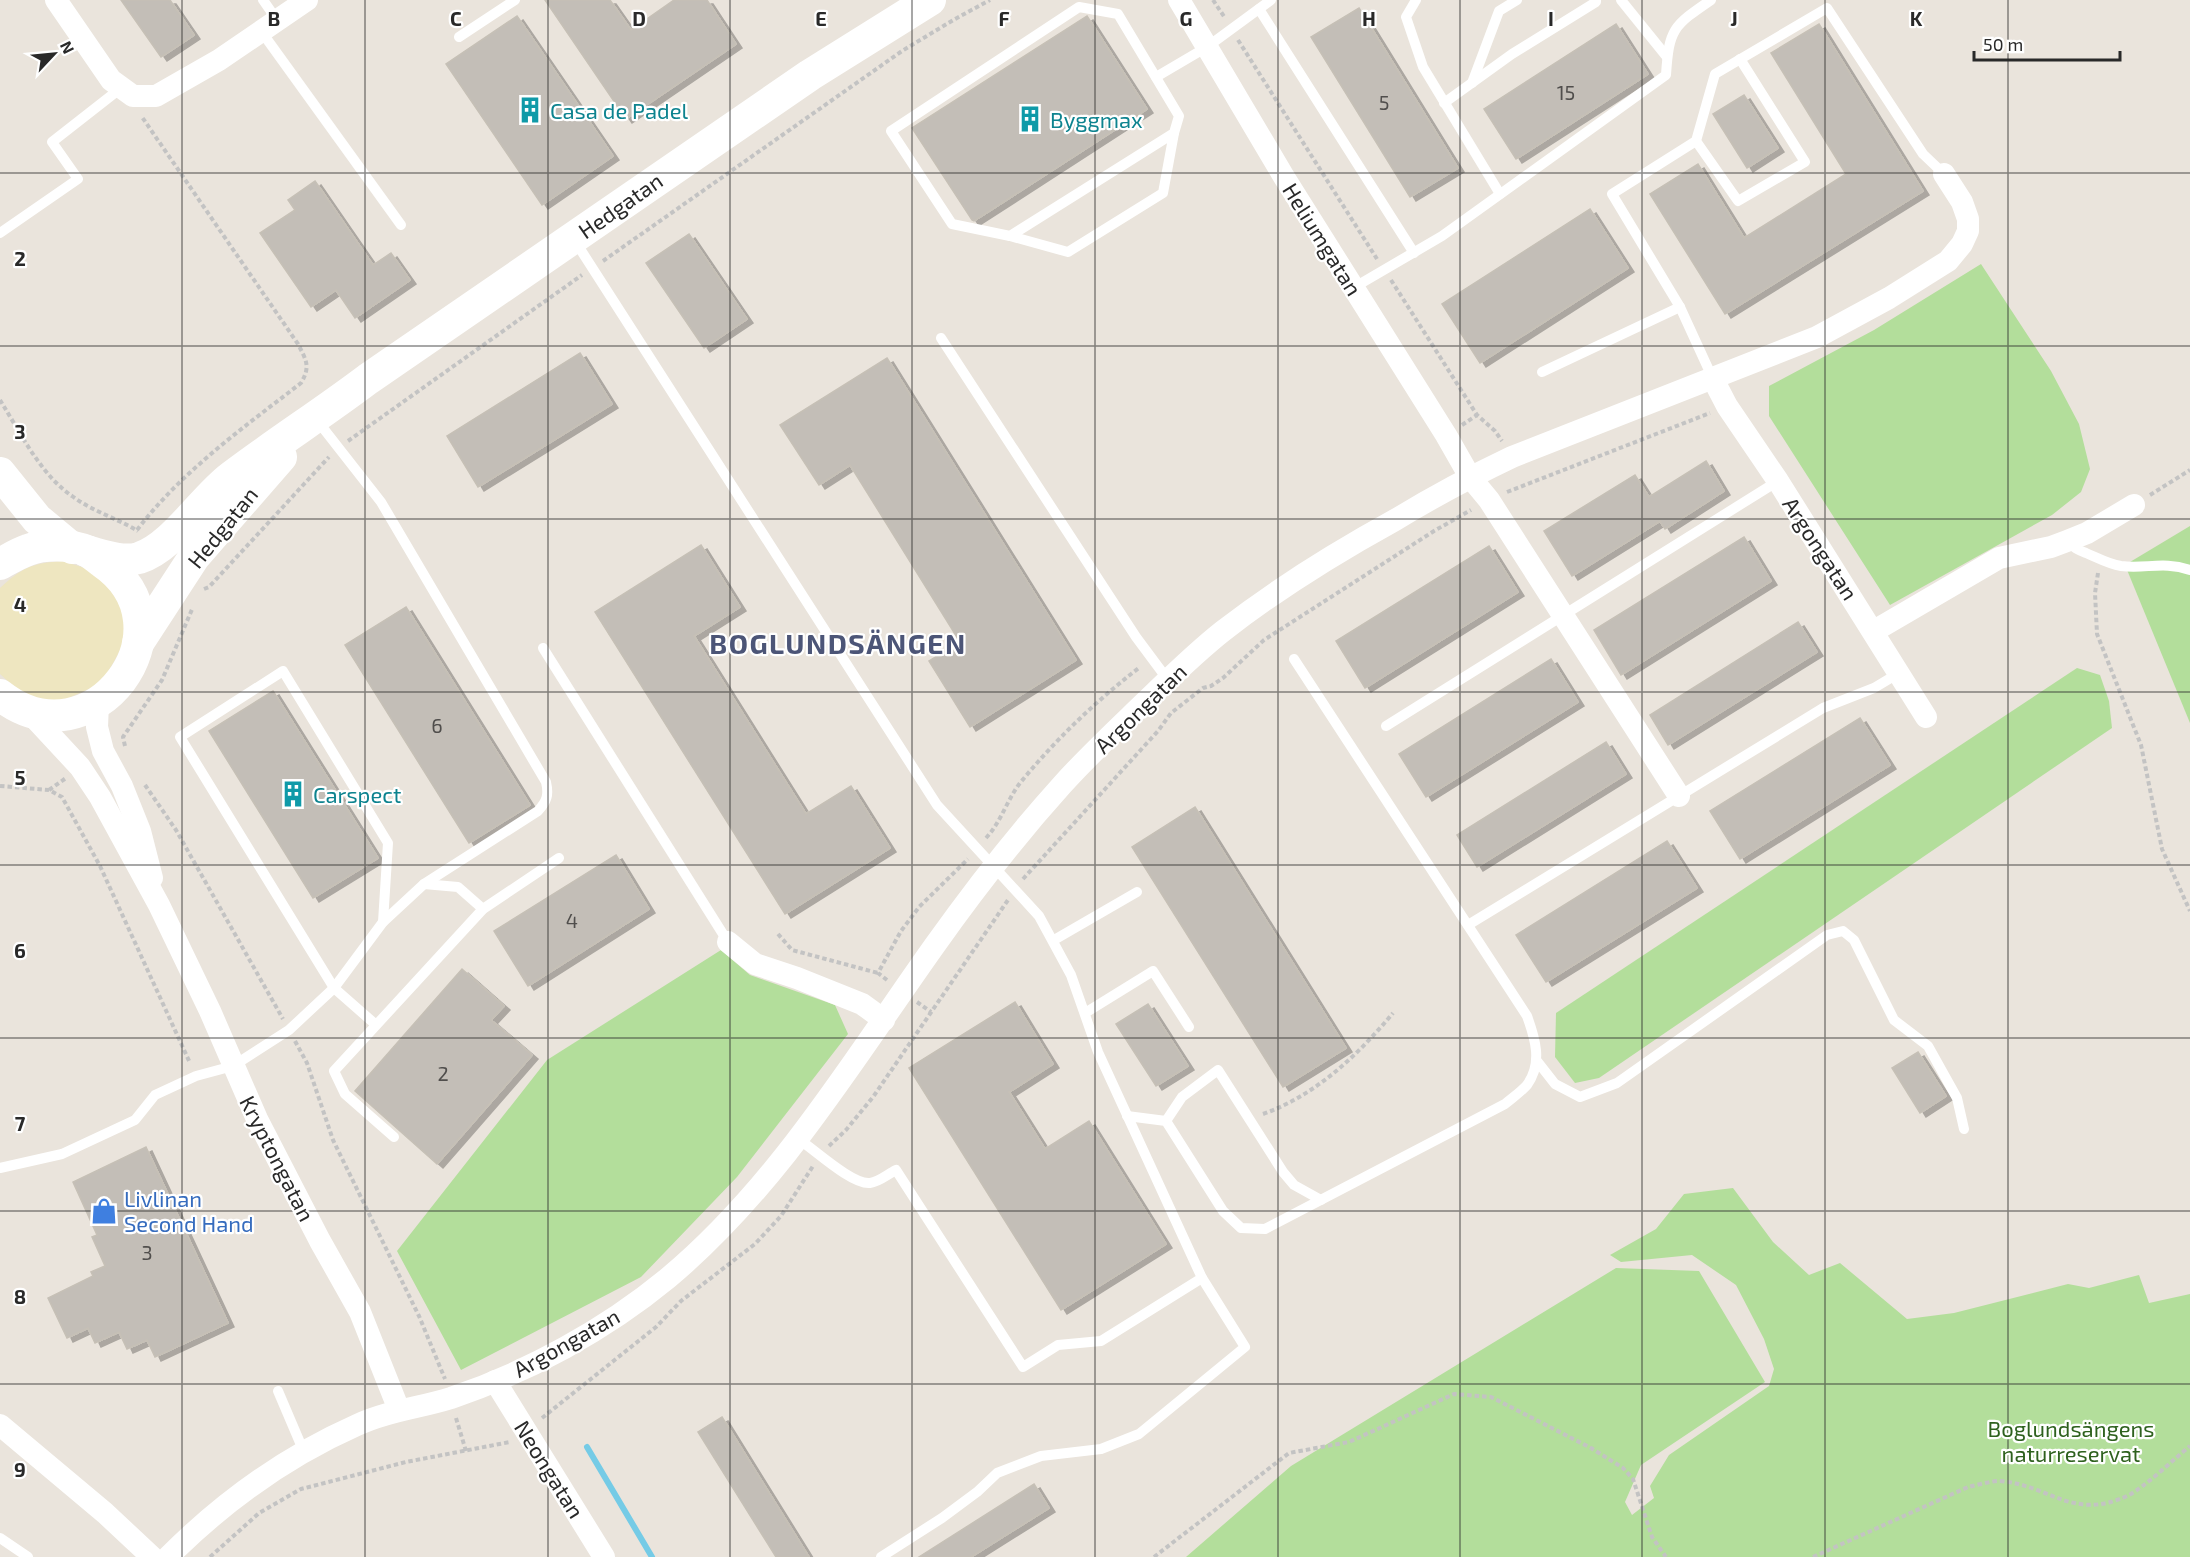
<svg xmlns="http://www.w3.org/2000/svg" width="2190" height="1557" viewBox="0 0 2190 1557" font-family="'Exo 2',sans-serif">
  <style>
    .green { fill: #b3de9b }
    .sand { fill: #eee6c0 }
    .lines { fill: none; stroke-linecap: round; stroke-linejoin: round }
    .stream { stroke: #75cbe6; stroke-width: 6 }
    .building { fill: #c3beb7; stroke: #c6c0b6; stroke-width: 1.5; filter: url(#shadow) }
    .path { stroke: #c3c3c3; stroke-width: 4; stroke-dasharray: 4.5 3; stroke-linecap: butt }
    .lane { stroke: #fff; stroke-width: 10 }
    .street { stroke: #fff; stroke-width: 22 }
    .secondary { stroke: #fff; stroke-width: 32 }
    .grid { fill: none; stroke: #292929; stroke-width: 1.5; stroke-opacity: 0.55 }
    .labels { text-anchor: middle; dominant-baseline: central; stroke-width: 4.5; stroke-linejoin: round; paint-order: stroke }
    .number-label { font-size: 20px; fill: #504e4c }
    .culture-label { font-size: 22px; fill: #0d838f; stroke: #fff; text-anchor: start }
    .street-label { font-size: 22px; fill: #292929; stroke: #fff }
    .shop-label { font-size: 22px; fill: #366cbe; stroke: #fff; text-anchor: start }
    .park-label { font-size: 22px; fill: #2e611e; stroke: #fff }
    .district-label { font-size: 28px; font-weight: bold; letter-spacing: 1.5px; fill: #4c5577; stroke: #fff }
    .grid-label { font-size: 20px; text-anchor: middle; font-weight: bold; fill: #292929; stroke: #fff; stroke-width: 4.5; stroke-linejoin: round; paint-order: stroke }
  </style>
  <defs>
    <filter id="shadow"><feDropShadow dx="6" dy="4" stdDeviation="0" flood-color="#0004"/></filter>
  </defs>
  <rect width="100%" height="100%" fill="#eae4dc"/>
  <g class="green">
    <polygon points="1981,264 2051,371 2079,424 2090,469 2081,492 2052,515 1890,605 1769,416 1769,386 1874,330"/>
    <polygon points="2190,526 2190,723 2125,565"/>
    <polygon points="2077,668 2100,675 2109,701 2112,728 1599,1078 1575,1083 1555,1057 1556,1013"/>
    <polygon points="721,950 750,975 835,1005 848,1034 737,1177 641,1277 461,1370 397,1251 547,1060"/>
    <polygon points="1733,1188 1773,1242 1809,1275 1840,1263 1907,1319 1954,1313 2068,1284 2089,1288 2139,1275 2149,1303 2190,1294 2190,1557 1186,1557 1291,1466 1616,1268 1699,1271 1765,1382 1641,1465 1625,1502 1632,1515 1654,1498 1650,1486 1669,1455 1769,1386 1774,1369 1764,1339 1736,1285 1692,1255 1621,1262 1610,1255 1656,1229 1684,1194"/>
  </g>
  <path class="sand" d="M62 561 85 568 105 582 119 602 125 623 123 645 102 683 62 701 40 699 19 691 0 674V588C21 568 33 563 62 561Z"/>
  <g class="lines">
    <polyline class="stream" points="587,1447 652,1557"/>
  </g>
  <g class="building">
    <polygon points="121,0 170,0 194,35 161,57"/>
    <polygon points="545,0 610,0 631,30 674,0 707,0 736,44 626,119"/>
    <polygon points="1359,8 1458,168 1410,197 1311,37"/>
    <polygon points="517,16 613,156 542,205 446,64"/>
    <polygon points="1087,16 1147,109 974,221 972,220 912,128"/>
    <polygon points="1616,24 1648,74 1516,159 1484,109"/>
    <polygon points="1819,24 1923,191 1725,314 1650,194 1698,164 1744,238 1846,174 1771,53"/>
    <polygon points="1744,95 1778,148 1747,168 1713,114"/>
    <polygon points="315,181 373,265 391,253 410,280 355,318 336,290 311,307 260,233 295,210 288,200"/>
    <polygon points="1590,209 1628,268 1480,363 1442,304"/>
    <polygon points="689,234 747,319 704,348 646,263"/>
    <polygon points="580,353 612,404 478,487 447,436"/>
    <polygon points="887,358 1076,660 970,727 929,661 960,642 850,465 819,485 780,425"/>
    <polygon points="1706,461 1724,491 1665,529 1660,521 1572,576 1544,531 1635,475 1649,497"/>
    <polygon points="1744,537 1771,581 1621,675 1594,630"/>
    <polygon points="701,545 740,607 694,636 806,814 851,786 890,848 785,914 595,612"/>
    <polygon points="1489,546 1518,592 1365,688 1336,641"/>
    <polygon points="406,607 530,805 469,843 345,645"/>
    <polygon points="1798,622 1817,652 1668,745 1650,715"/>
    <polygon points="1551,659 1578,702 1426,797 1399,754"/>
    <polygon points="273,691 378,858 313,898 209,731"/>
    <polygon points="1860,718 1890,765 1740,859 1710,811"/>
    <polygon points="1606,742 1626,774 1477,867 1457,835"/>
    <polygon points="1195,807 1346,1048 1283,1087 1132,847"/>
    <polygon points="1667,841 1697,888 1546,982 1516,935"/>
    <polygon points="616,855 649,909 528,986 494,931"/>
    <polygon points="462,969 504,1006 491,1020 532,1055 437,1164 355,1091"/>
    <polygon points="1015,1002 1053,1064 1009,1092 1045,1149 1089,1121 1166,1244 1061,1310 909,1068"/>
    <polygon points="1148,1004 1188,1066 1156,1086 1116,1024"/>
    <polygon points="1918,1052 1946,1096 1920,1113 1892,1068"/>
    <polygon points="146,1147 228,1323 155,1357 147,1340 127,1349 119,1332 95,1343 88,1328 67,1338 48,1298 93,1276 91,1272 105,1266 92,1237 97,1235 73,1182"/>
    <polygon points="722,1417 809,1557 776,1557 698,1432"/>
    <polygon points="1034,1484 1049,1508 971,1557 919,1557"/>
  </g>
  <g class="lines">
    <g class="path">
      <polyline points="1213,0 1225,18"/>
      <polyline points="1238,40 1377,259"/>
      <polyline points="603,261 902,51 955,19 990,0"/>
      <polyline points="1391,280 1477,415 1495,431 1502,441"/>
      <path d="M0 400C20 432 40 474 72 496 92 511 116 518 138 531"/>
      <polyline points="1462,425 1477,415"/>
      <polyline points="348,441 582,275"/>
      <polyline points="1507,492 1710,413"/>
      <polyline points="2150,495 2190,470"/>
      <path d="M137 530C182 471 243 428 301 383 311 366 306 360 298 344L142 117"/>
      <polyline points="2098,573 2095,593 2097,634 2141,745 2162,849 2190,911"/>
      <polyline points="204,589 209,587 329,457"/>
      <polyline points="125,746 123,737 162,680 193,607"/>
      <polyline points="145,785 176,830 283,1019"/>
      <polyline points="0,786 49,790 62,797 100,866 190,1063"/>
      <polyline points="49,790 66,778"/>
      <path d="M986 838C1001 822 1007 800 1020 783 1056 739 1096 701 1140 667"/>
      <polyline points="1023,879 1158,731 1171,713 1203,688 1211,686 1223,678 1264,640 1434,531 1471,510"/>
      <polyline points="778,934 792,950 878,973"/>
      <polyline points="887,980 878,973 901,931 919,907 968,859"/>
      <polyline points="917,1002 931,1012"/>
      <polyline points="295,1041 307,1063 333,1140 419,1316 445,1379"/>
      <path d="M1263 1114C1316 1095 1357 1056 1393 1013"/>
      <polyline points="829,1146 846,1130 873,1097 1008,900"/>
      <polyline points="456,1418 466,1451"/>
      <polyline points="542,1418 656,1327 681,1301 755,1244 781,1216 813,1166"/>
      <polyline points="210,1557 259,1513 301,1489 406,1462 510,1442"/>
      <polyline points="1154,1557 1289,1453 1349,1442 1454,1394 1491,1397 1591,1448 1623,1468 1633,1479 1652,1537 1666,1557"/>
      <path d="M1813 1557 1968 1487C1978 1485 1990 1481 2000 1481 2050 1485 2073 1522 2129 1495 2146 1486 2174 1459 2190 1446"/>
    </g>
    <g class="lane">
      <polyline points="263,0 277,20"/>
      <polyline points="1416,0 1406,17 1423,67 1500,194"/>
      <polyline points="1621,0 1667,57"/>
      <polygon points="1079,7 1118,14 1179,116 1174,133 1010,236 952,224 891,131"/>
      <polyline points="1259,9 1414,253"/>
      <polyline points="261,31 401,225"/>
      <polyline points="459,37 515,0"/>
      <polyline points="1156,77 1207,47 1271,0"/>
      <polyline points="1472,83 1499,11 1517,0"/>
      <polyline points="1444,103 1512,54 1596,2 1596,0"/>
      <polyline points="1696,141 1738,201 1805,162 1740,59"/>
      <polyline points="0,233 78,179 52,142 121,88"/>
      <polyline points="1010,236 1068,252 1163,193 1174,133"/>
      <path d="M575 241 937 805 1039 916 1071 975 1098 1052 1202 1278 1101 1341 1058 1345 1023 1367 896 1170C888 1174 879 1182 870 1183 852 1185 814 1149 797 1138"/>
      <path d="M1353 288 1442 236 1666 75C1669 29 1673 26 1711 0"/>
      <polyline points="941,338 1136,637 1168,680"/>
      <polyline points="1542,372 1680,307"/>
      <polyline points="1713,379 1680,307 1612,194 1696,141 1715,74 1827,8 1923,154 1944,174"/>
      <path d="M2067 541C2074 548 2078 550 2086 553 2098 558 2108 564 2121 566 2146 569 2164 561 2190 570"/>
      <polyline points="543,648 728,942"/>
      <polyline points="1386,726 1778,481"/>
      <polyline points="424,884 458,887 483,909"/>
      <polyline points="1468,925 1823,708 1874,688 1899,673"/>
      <polyline points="1054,940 1137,892"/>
      <polyline points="1085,1013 1153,971 1189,1027"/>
      <polyline points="375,1024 334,988 180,737 283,671 388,843 383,922"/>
      <polyline points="1537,1061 1555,1084 1580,1097 1617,1083 1827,935 1843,931 1854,940 1894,1020 1928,1046 1957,1098 1964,1129"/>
      <path d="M1127 1116 1166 1121 1223 1211 1241 1228 1265 1229 1505 1104C1512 1098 1521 1092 1527 1085 1543 1063 1535 1038 1527 1016L1294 659"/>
      <polyline points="1166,1121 1182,1097 1218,1070 1283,1172 1294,1185 1321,1200"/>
      <polyline points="394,1137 345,1094 334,1071 483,909 559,858"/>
      <path d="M0 1168 62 1154 135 1120 155 1095 196 1076 233 1066 289 1030 334 988 383 922 424 884 538 811C547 801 549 795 546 782L381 502 316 419"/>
      <polyline points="278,1391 304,1452"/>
      <polyline points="0,1538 28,1557"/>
      <polyline points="881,1557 942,1518 977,1492 997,1473 1041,1456 1101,1449 1139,1434 1245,1347 1202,1278"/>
    </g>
    <g class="street">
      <polyline points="56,0 111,80 133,96 156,96 219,60 307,0"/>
      <polyline points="1179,0 1284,177 1446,435 1470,477 1489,500 1679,796"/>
      <polyline points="1713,379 1727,406 1778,481 1926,717"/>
      <polyline points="1874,631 1999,558 2051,547 2067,541 2087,533 2134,505"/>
      <polyline points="98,703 97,727 103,751 122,786 140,831 152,878"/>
      <polyline points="28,711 80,767 100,797 159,905 210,1011 257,1119 320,1241 360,1312 399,1410"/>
      <polyline points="728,942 755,964 797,978 862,1004 884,1020"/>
      <polyline points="495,1381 604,1557"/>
      <polyline points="0,1425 105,1513 152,1557"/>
      <path d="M168 1557C222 1503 287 1456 357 1425 387 1411 419 1408 451 1398 528 1372 605 1330 668 1278 778 1186 853 1060 935 945 974 890 1016 836 1062 785 1088 756 1116 730 1144 703 1169 679 1195 653 1223 631 1277 589 1335 553 1395 520 1433 497 1472 476 1512 457L1817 337 1889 298 1948 261 1962 244 1968 231V219L1962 202 1944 174"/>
    </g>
    <g class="secondary">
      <polyline points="0,473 37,519 72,548"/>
      <path d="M86 551C102 555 122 563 139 558 173 547 202 499 231 477 276 443 323 413 368 379L810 75 930 0"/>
      <path d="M0 564C9 559 19 553 28 550 44 544 71 544 87 551 92 554 97 558 102 562 197 627 92 768 0 695"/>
      <polyline points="138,643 194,557 281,457"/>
    </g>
  </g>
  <path class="grid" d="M182 0V1557M365 0V1557M548 0V1557M730 0V1557M912 0V1557M1095 0V1557M1278 0V1557M1460 0V1557M1642 0V1557M1825 0V1557M2008 0V1557M0 173H2190M0 346H2190M0 519H2190M0 692H2190M0 865H2190M0 1038H2190M0 1211H2190M0 1384H2190"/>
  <defs>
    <g id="building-bare" transform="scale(2.07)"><path d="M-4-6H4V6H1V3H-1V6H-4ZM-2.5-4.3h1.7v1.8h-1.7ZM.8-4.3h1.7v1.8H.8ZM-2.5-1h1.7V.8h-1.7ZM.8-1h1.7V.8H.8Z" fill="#0f9aa8" stroke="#fff" stroke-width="2.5" paint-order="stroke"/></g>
    <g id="shop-bare" transform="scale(2.07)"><path d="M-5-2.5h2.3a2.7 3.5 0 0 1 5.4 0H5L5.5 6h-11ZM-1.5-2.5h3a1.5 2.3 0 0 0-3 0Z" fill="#3f7fe0" stroke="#fff" stroke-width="2.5" paint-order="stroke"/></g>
  </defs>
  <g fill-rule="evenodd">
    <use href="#building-bare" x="530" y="110"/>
    <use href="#building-bare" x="1030" y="119"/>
    <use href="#building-bare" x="293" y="794"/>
    <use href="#shop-bare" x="104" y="1211"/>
  </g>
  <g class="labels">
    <g class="number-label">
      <text x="1566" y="92">15</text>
      <text x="1384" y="102">5</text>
      <text x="437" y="725">6</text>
      <text x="572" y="920">4</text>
      <text x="443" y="1073">2</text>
      <text x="147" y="1252">3</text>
    </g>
    <g class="culture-label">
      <text x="550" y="110">Casa de Padel</text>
      <text x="1050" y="119">Byggmax</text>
      <text x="313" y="794">Carspect</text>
    </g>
    <g class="street-label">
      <text transform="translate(620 205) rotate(-35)">Hedgatan</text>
      <text transform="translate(1323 239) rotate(58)">Heliumgatan</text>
      <text transform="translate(222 527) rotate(-51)">Hedgatan</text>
      <text transform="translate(1821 548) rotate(57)">Argongatan</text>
      <text transform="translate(1140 708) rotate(-44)">Argongatan</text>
      <text transform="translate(278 1158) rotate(63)">Kryptongatan</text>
      <text transform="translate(566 1342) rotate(-29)">Argongatan</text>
      <text transform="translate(550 1469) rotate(58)">Neongatan</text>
    </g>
    <g class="shop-label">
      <text x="124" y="1198">Livlinan<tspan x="124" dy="25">Second Hand</tspan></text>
    </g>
    <g class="park-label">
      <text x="2071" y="1428">Boglundsängens<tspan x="2071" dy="25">naturreservat</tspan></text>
    </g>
    <g class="district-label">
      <text x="838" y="643">BOGLUNDSÄNGEN</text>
    </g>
  </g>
  <g class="grid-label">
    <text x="274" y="26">B</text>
    <text x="456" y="26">C</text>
    <text x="639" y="26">D</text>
    <text x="821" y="26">E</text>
    <text x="1004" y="26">F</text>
    <text x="1186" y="26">G</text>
    <text x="1369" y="26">H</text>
    <text x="1551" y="26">I</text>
    <text x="1734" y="26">J</text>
    <text x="1916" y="26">K</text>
    <text x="20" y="266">2</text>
    <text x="20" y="439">3</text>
    <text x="20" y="612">4</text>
    <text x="20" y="785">5</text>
    <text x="20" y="958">6</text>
    <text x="20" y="1131">7</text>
    <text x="20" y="1304">8</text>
    <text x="20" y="1477">9</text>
  </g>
  <g transform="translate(54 54) rotate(64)" stroke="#ffffff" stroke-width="4.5" paint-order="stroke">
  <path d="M0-4.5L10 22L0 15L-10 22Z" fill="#292929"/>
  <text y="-9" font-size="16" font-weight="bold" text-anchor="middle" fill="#292929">N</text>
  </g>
  <path d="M1974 51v9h146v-9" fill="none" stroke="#292929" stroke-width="3"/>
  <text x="1983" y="51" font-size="18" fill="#292929" stroke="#ffffff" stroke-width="4.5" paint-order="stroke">50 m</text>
</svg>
